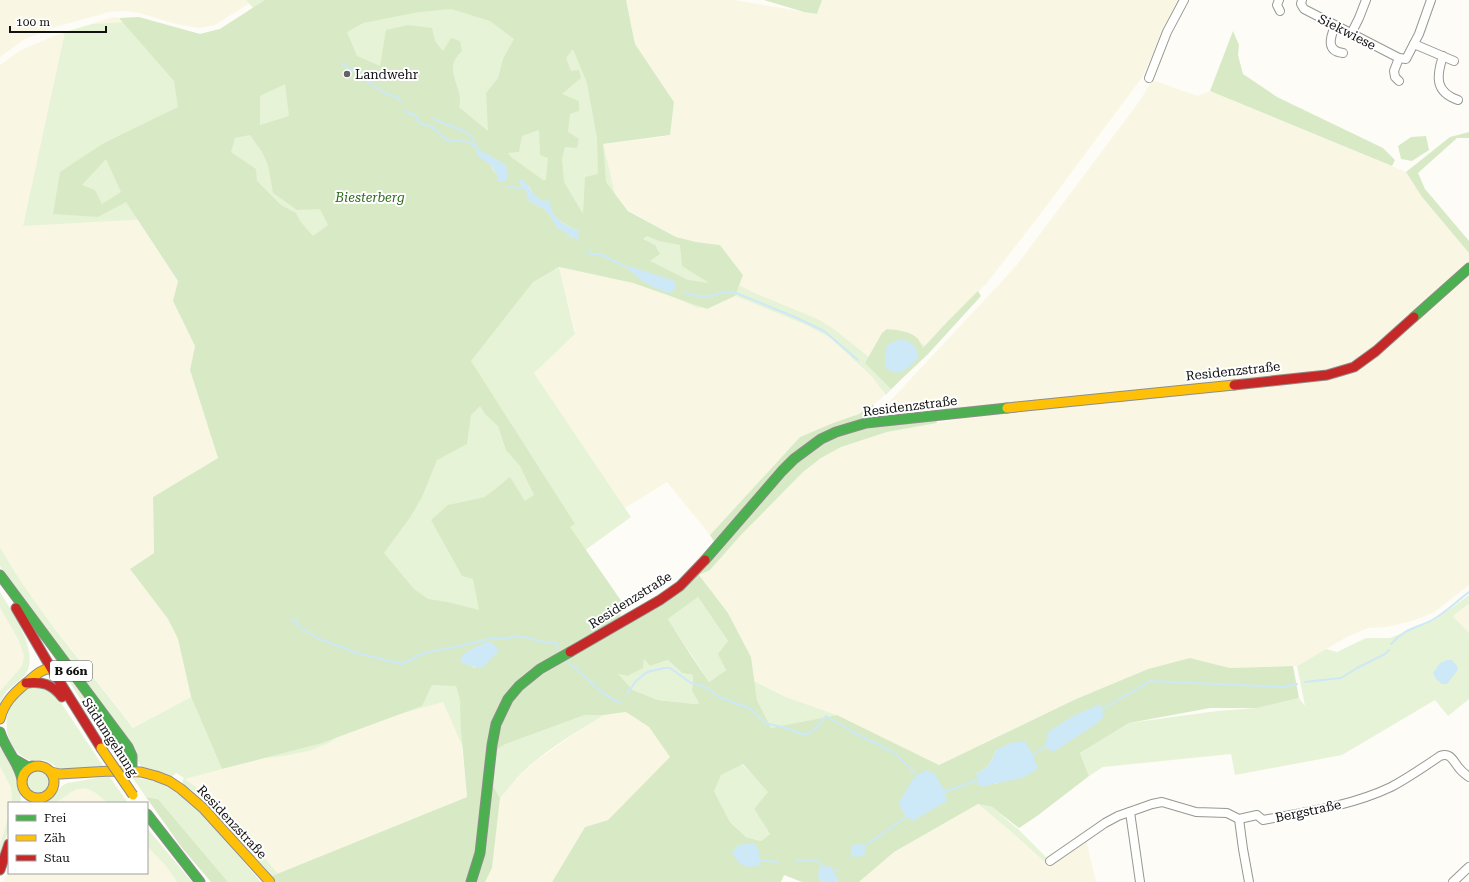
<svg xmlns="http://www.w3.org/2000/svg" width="1469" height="882" viewBox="0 0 1469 882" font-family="'Roboto Serif',serif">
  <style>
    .farmland { fill: #f9f7e4 }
    .green { fill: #e7f3d7 }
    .forest { fill: #d8eac5; fill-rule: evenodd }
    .water { fill: #cde8f7 }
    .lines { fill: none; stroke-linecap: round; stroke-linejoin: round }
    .stream { stroke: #cde8f7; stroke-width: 2 }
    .street-casing { stroke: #979795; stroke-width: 10 }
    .fast-casing { stroke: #8e8d8b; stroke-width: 11 }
    .slow-casing { stroke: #8e8d8b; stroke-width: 11 }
    .jam-casing { stroke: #8e8d8b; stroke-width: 11 }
    .street { stroke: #fffffe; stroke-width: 8 }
    .fast { stroke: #4caf50; stroke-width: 9 }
    .slow { stroke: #ffc107; stroke-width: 9 }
    .jam { stroke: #c62828; stroke-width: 9 }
    .slow-bridge-casing { stroke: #858482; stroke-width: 11; stroke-linecap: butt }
    .slow-bridge { stroke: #ffc107; stroke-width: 9 }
    .poi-dot { fill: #646362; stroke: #fff; stroke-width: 1.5 }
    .labels { text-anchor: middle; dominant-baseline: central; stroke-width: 4; stroke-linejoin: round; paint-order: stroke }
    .shield { fill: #fff; stroke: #585858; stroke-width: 1 }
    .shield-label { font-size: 12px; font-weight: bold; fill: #111 }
    .street-label { font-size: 13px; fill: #111; stroke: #fff }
    .poi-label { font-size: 13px; fill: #111; stroke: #fff; text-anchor: start }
    .park-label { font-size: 13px; font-style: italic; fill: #2f6b1f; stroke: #fff }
  </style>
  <rect width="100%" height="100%" fill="#fdfcf7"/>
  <g class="farmland">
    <polygon points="0,0 247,0 250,3 215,25 199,28 176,24 139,13 127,11 109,12 55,27 25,39 0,57"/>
    <polygon points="626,0 734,0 817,14 822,0 1178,0 1143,76 1045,208 987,283 947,322 923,349 882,333 869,357 834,329 818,319 757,294 739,285 743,275 720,245 696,242 676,237 628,210 606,182 603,144 669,136 674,102 635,44"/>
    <polygon points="113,17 119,18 174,81 126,202 178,281 174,301 195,346 190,370 218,458 153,497 154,553 130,569 168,619 178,639 191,697 134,728 35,603 14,572 0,547 0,65 21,50 54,36"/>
    <polygon points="1152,80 1198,96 1210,91 1406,172 1422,197 1469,253 1469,263 1373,347 1351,363 1326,371 1213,381 983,406 878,414 1016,266 1141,99"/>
    <polygon points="559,267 633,283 707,309 735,296 806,325 829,337 887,392 881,399 859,414 833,423 800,437 710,535 667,482 625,508 534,373 575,331"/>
    <polygon points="1469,274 1469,585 1433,613 1412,621 1387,627 1368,628 1347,637 1297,666 1230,668 1190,658 1148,669 1076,699 939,765 837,715 786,697 754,681 751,657 728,613 699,575 710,570 741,535 803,472 821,458 841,447 887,432 986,414 1342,375"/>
    <polygon points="1469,604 1469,633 1453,616"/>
    <polygon points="0,608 18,639 24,656 22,666 0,691"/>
    <polygon points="456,686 467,797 278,874 254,844 184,778 322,743"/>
    <polygon points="626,712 649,727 671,757 608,820 585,827 552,882 485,882 492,868 500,798 517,778 536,761 580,730 604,715"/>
    <polygon points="0,766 11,788 12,798 12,803 9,803 9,815 0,844"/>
    <polygon points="81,788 94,790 107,803 54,803 71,792"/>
    <polygon points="978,804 1015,835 1048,865 1086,839 1096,882 859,882 894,852"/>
    <polygon points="147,846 166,866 177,882 3,882 9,868 9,873 147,873"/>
  </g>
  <g class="green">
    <polygon points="246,0 626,0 630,32 650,77 603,143 616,199 634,218 701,250 738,288 739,285 757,294 818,319 834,329 869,357 865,363 911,335 929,349 886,395 872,377 829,337 806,325 723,291 715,305 698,308 636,280 556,266 555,270 559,267 575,334 534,373 631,517 584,551 466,754 443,702 385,718 340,735 329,743 309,751 284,756 244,760 161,552 224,455 207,353 182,288 150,219 23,226 65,32 92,24 145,21 200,34 220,29 253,8"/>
    <path d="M0 547C37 613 88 668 133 728L191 697 222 769 185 779 209 797 233 818 278 874 272 876 212 808 195 792 184 785 182 782 184 778 176 773 173 776 141 766 4 572 0 566Z"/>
    <path d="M0 592C11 610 39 651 27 672 23 679 15 683 9 689 5 692 3 697 0 702V691L22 666 24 656 18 639 0 608Z"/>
    <polygon points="1469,595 1469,604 1453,616 1469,633 1469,699 1448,716 1435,700 1342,755 1235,775 1231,754 1103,767 1089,776 1080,753 1129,723 1217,711 1257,708 1299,698 1305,706 1297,666 1326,649 1337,652 1366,638 1390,638 1420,626 1436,619"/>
    <polygon points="698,597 728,641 726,670 709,682 668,619"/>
    <polygon points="31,622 125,751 127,763 126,764 123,764 112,748"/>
    <polygon points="644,659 650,666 668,660 682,673 693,675 692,691 699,703 695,704 658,700 633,690 617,674 627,676"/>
    <polygon points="754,681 786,697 837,715 771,729 757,700"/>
    <path d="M33 686H40L55 694 103 766 60 770C54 766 49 760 42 760 36 760 32 762 27 759 4 748 1 717 15 698 19 693 27 689 33 686Z"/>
    <path d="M585 715H604C575 733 540 753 516 779 511 785 506 792 500 798L492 784 496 750 506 744Z"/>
    <polygon points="0,747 17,774 18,787 21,797 20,803 12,803 11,788 0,766"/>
    <polygon points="742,764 769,792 754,809 770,834 761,841 746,837 730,822 714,791 720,775"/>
    <circle cx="38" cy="782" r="12"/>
    <path d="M109 776 128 803H107C93 789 84 783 67 795 63 798 58 802 53 803 49 804 45 803 41 803L49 800 62 786 67 783Z"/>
    <polygon points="132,777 163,783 178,792 194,805 261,882 228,882 158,799 146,797"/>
    <polygon points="978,804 992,807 1019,830 1050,861 1086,839 1048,865 1015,835"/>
    <polygon points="9,815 9,830 0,853 0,844"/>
    <polygon points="147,828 192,882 177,882 166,866 147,846"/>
  </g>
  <g class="forest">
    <path d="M265 0H626L635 44 674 102 670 135 603 144 606 182 628 211 676 237 696 242 720 245 743 275 735 296 707 309 633 283 559 267 533 282 471 361 575 524 570 527 622 602 620 620 664 603 715 543 710 535 800 437 833 423 859 414 874 404 871 415 874 426 936 419 937 423 887 432 841 447 821 458 803 472 741 535 710 570 699 575 728 613 751 657 757 700 771 728 837 715 939 765 1076 699 1148 669 1190 658 1230 668 1293 666 1299 698 1257 708H1210L1129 723 1080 753 1089 776 1037 816 1019 828 992 807 978 804 894 852 859 882H836L838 880 818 877 822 882H802L784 875 781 882H552L585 827 608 820 670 757 649 727 626 712 604 715H585L506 744 496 750 492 784 500 798 492 868 485 882H277L272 876 467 797 461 730 460 700 456 686 432 685 422 706 322 743 222 769 191 697 178 639 168 619 130 569 154 553 153 497 218 458 190 370 195 346 173 301 178 281 126 202 98 217 53 214 60 172 104 143 178 107 174 81 119 18 139 17 200 34 220 29ZM451 9 490 21 514 39 503 59 498 78 486 93 488 131 459 107C464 92 449 77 454 62 455 59 459 54 462 51L460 41 451 38 443 51 435 41 432 28 408 25 386 30 380 66 357 56 347 32 363 23 419 12ZM573 49 587 83 597 138 598 174 585 177 583 214 564 182 562 159 565 147 577 148 579 139 568 132 570 114 579 111V101L562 94 581 78 579 70 571 71 566 58ZM285 84 289 116 260 125V96ZM539 130 540 155 548 158 546 180H543L511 157 508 153 519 152 522 136ZM250 135 262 152 268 165 273 193 297 210 320 209 328 225 313 236 300 221 296 213 281 205 257 181 256 169 231 152 235 138ZM483 152 506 165 498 175 494 172ZM106 159 121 192 102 204 95 190 82 185ZM520 181 530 187C533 196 536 198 545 202L549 199C549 218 564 224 579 231L572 239 566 232 558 229 549 214 542 208 527 200 529 197ZM647 236 659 241 680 245 682 266 709 283 688 280 650 261 660 254 655 245 643 239ZM480 406 485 414 498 426 506 450 520 466 534 495 525 501 510 477 485 497 448 505 431 520 462 576 473 579 479 610 448 602 428 599 414 589 384 553 411 516 422 497 437 460 467 444 471 415ZM698 597 728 641 718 654 726 670 709 682 692 657 668 619ZM489 642 493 643 475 668 460 661 484 644ZM644 659 650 666 668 660 682 673 693 675 692 691 699 703 695 704 658 700 633 690 618 674 627 676 643 668ZM996 750 997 784 976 774C988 768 992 762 996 750ZM743 764 768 792 754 809 770 834 761 841 746 837 730 822 714 791 721 775Z"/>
    <polygon points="764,0 822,0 817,14 804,12"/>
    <polygon points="1233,31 1239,45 1238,55 1243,74 1277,97 1383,148 1395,160 1392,166 1210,91"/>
    <polygon points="1469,132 1469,138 1457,138 1418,173 1425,189 1469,241 1469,253 1422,197 1406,172 1450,137"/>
    <polygon points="1426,136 1429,150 1412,161 1401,159 1398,146 1411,137"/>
    <path d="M978 291 981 296 928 354 891 389 865 363 882 333 887 329C897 330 911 331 918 339 920 342 922 346 923 348L947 322Z"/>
    <polygon points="146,797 158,799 228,882 211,882 182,848"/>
  </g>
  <g class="water">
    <path d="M476 152H483L506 165 508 177 504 182 497 181 498 175C494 172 493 167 489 164 483 159 479 159 476 152Z"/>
    <path d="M522 179C532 189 531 195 545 202L550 198C549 202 550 206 552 210 557 223 567 226 579 231L578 236 572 239 566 232 558 229 549 214 542 208 526 199 529 197 519 181Z"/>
    <path d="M629 266 675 281V288L671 293C657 291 636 278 628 268Z"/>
    <path d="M900 339C911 341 919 347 917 359 908 369 897 379 885 367V355L887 345Z"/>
    <path d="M489 642 493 643 499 651 482 668 467 665 460 661C463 650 479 645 489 642Z"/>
    <polygon points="1447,660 1452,660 1458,667 1457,671 1447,684 1442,684 1436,679 1433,673 1440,663"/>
    <polygon points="1100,704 1104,717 1092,727 1053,752 1045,747 1048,732 1073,716"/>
    <path d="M1025 741 1033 755 1038 769 1022 778 979 787 976 774C988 768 992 762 996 750L1010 743Z"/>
    <path d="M925 770 934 773 945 791 947 801 913 821C904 816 902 812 899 802L913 779Z"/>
    <path d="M754 843 760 853 759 866C743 868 739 866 732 852L738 845Z"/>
    <polygon points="861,843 867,852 857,858 851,852 851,846"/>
    <polygon points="830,866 838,880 836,882 822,882 818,877 819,868"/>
  </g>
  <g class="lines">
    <g class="stream">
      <polyline points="341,63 385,93 399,98 400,102"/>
      <path d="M404 109 407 113 415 115 419 123 431 126 447 140C454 140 468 141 474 145 477 147 478 151 480 154"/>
      <polyline points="433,119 466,132 471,136 476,146"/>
      <polyline points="507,187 526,188"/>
      <polyline points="575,237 580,240"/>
      <polyline points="587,250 590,254 600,254 630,269"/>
      <path d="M684 292C691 294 699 297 707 296 717 295 726 290 736 293L797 318 824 331 858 360"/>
      <polyline points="291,619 296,621 299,627 320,639 357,653 402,664 424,653 460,646 492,638 504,639 515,636 528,638 544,642 556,643 558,649"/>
      <path d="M1391 644C1406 627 1416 629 1434 619 1446 612 1457 601 1469 592"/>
      <path d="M568 663C586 675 600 695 621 703"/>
      <polyline points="1305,682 1341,678 1357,668 1385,654 1389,650"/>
      <polyline points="627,694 636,681 647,672 664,668 670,668 691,683 704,686 719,697 751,709 765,723 790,729 801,734 808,734 816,728 826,716 851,731 895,753 919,777"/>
      <polyline points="1101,710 1150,681 1284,687 1297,684"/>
      <polyline points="1030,756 1047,746"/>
      <polyline points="944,792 981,779"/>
      <polyline points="863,847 908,816"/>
      <polyline points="850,857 854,854"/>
      <polyline points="759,860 779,862"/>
      <polyline points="796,860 816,861 826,868"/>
      <polyline points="831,871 833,872 837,869"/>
    </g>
    <g class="street-casing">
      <g id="street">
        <polyline points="1279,0 1277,5 1280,11"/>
        <polyline points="1302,0 1301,4 1304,9 1399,58 1406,59 1419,34 1431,0"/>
        <path d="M1335 26C1330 38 1326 51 1343 53"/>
        <polyline points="1351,34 1359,18 1366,0"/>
        <polyline points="1414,44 1454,61"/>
        <path d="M1443 56C1436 77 1435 92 1458 100"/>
        <polyline points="1399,58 1394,71 1395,77 1399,81"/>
        <polyline points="1149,78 1167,32 1184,0"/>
        <polyline points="1130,812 1140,882"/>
        <polyline points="1239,819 1243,849 1249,882"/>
        <path d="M1050 861 1105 823 1118 816 1152 804 1162 802 1196 812 1227 813 1239 819 1257 815 1263 820C1306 812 1351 806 1391 787 1408 778 1424 767 1440 756 1451 752 1453 761 1459 768 1462 772 1465 774 1469 777"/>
        <polyline points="1453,882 1469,867"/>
      </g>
    </g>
    <g class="fast-casing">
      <g id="fast">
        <polyline points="1414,317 1469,268"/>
        <polyline points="705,560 782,471 794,459 821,439 836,432 866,423 1007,408"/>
        <polyline points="0,575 128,747 132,756 132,771"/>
        <path d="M0 732C5 749 18 761 22 779"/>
        <polyline points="14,759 28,767 33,766"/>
        <polyline points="147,814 200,882"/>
        <polyline points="471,882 480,853 492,745 496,724 508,699 519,686 540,669 570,652"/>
      </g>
    </g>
    <g class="slow-casing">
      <g id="slow">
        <polyline points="1007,408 1234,385"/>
        <path d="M0 719C4 703 13 694 25 684 34 677 39 670 51 668"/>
        <circle cx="38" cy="782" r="16"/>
        <polyline points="51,772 60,774 110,771 141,772 156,776 169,781 181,789 203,808 270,882"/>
      </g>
    </g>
    <g class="jam-casing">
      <g id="jam">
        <polyline points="1234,385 1327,375 1354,367 1376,351 1414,317"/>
        <polyline points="16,608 51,668 101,748"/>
        <polyline points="570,652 660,600 680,586 705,560"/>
        <path d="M26 683C42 681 52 684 62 697"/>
        <polyline points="0,870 9,844"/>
      </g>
    </g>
    <use href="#street" class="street"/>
    <use href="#fast" class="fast"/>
    <use href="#slow" class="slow"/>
    <use href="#jam" class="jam"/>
    <g class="slow-bridge-casing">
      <polyline id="slow-bridge" points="101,748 133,795"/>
    </g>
    <use href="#slow-bridge" class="slow-bridge"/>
  </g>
  <circle class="poi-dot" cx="347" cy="74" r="4"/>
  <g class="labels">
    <rect class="shield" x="50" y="661" width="42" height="20" rx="3"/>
    <g class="shield-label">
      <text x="71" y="671">B 66n</text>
    </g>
    <g class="street-label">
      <text transform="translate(1347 32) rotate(27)">Siekwiese</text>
      <text transform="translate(1233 371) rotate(-6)">Residenzstraße</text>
      <text transform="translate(910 406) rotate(-7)">Residenzstraße</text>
      <text transform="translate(630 600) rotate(-32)">Residenzstraße</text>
      <text transform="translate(110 737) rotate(57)">Südumgehung</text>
      <text transform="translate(1308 811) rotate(-12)">Bergstraße</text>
      <text transform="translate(232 822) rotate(47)">Residenzstraße</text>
    </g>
    <g class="poi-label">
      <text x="355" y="74">Landwehr</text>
    </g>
    <g class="park-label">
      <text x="370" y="197">Biesterberg</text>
    </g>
  </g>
  <rect x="8" y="802" width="140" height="72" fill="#ffffff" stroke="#a0a0a0"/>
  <rect x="16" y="815" width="20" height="6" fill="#4caf50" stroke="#a0a0a0"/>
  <text x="44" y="822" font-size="12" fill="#111111">Frei</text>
  <rect x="16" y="835" width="20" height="6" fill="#ffc107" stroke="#a0a0a0"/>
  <text x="44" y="842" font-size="12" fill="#111111">Zäh</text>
  <rect x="16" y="855" width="20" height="6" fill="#c62828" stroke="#a0a0a0"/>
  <text x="44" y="862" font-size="12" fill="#111111">Stau</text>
  <path d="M10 26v6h96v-6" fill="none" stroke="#111111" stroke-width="2"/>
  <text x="16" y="26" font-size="12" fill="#111111" stroke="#ffffff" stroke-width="3" paint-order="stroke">100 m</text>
</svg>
